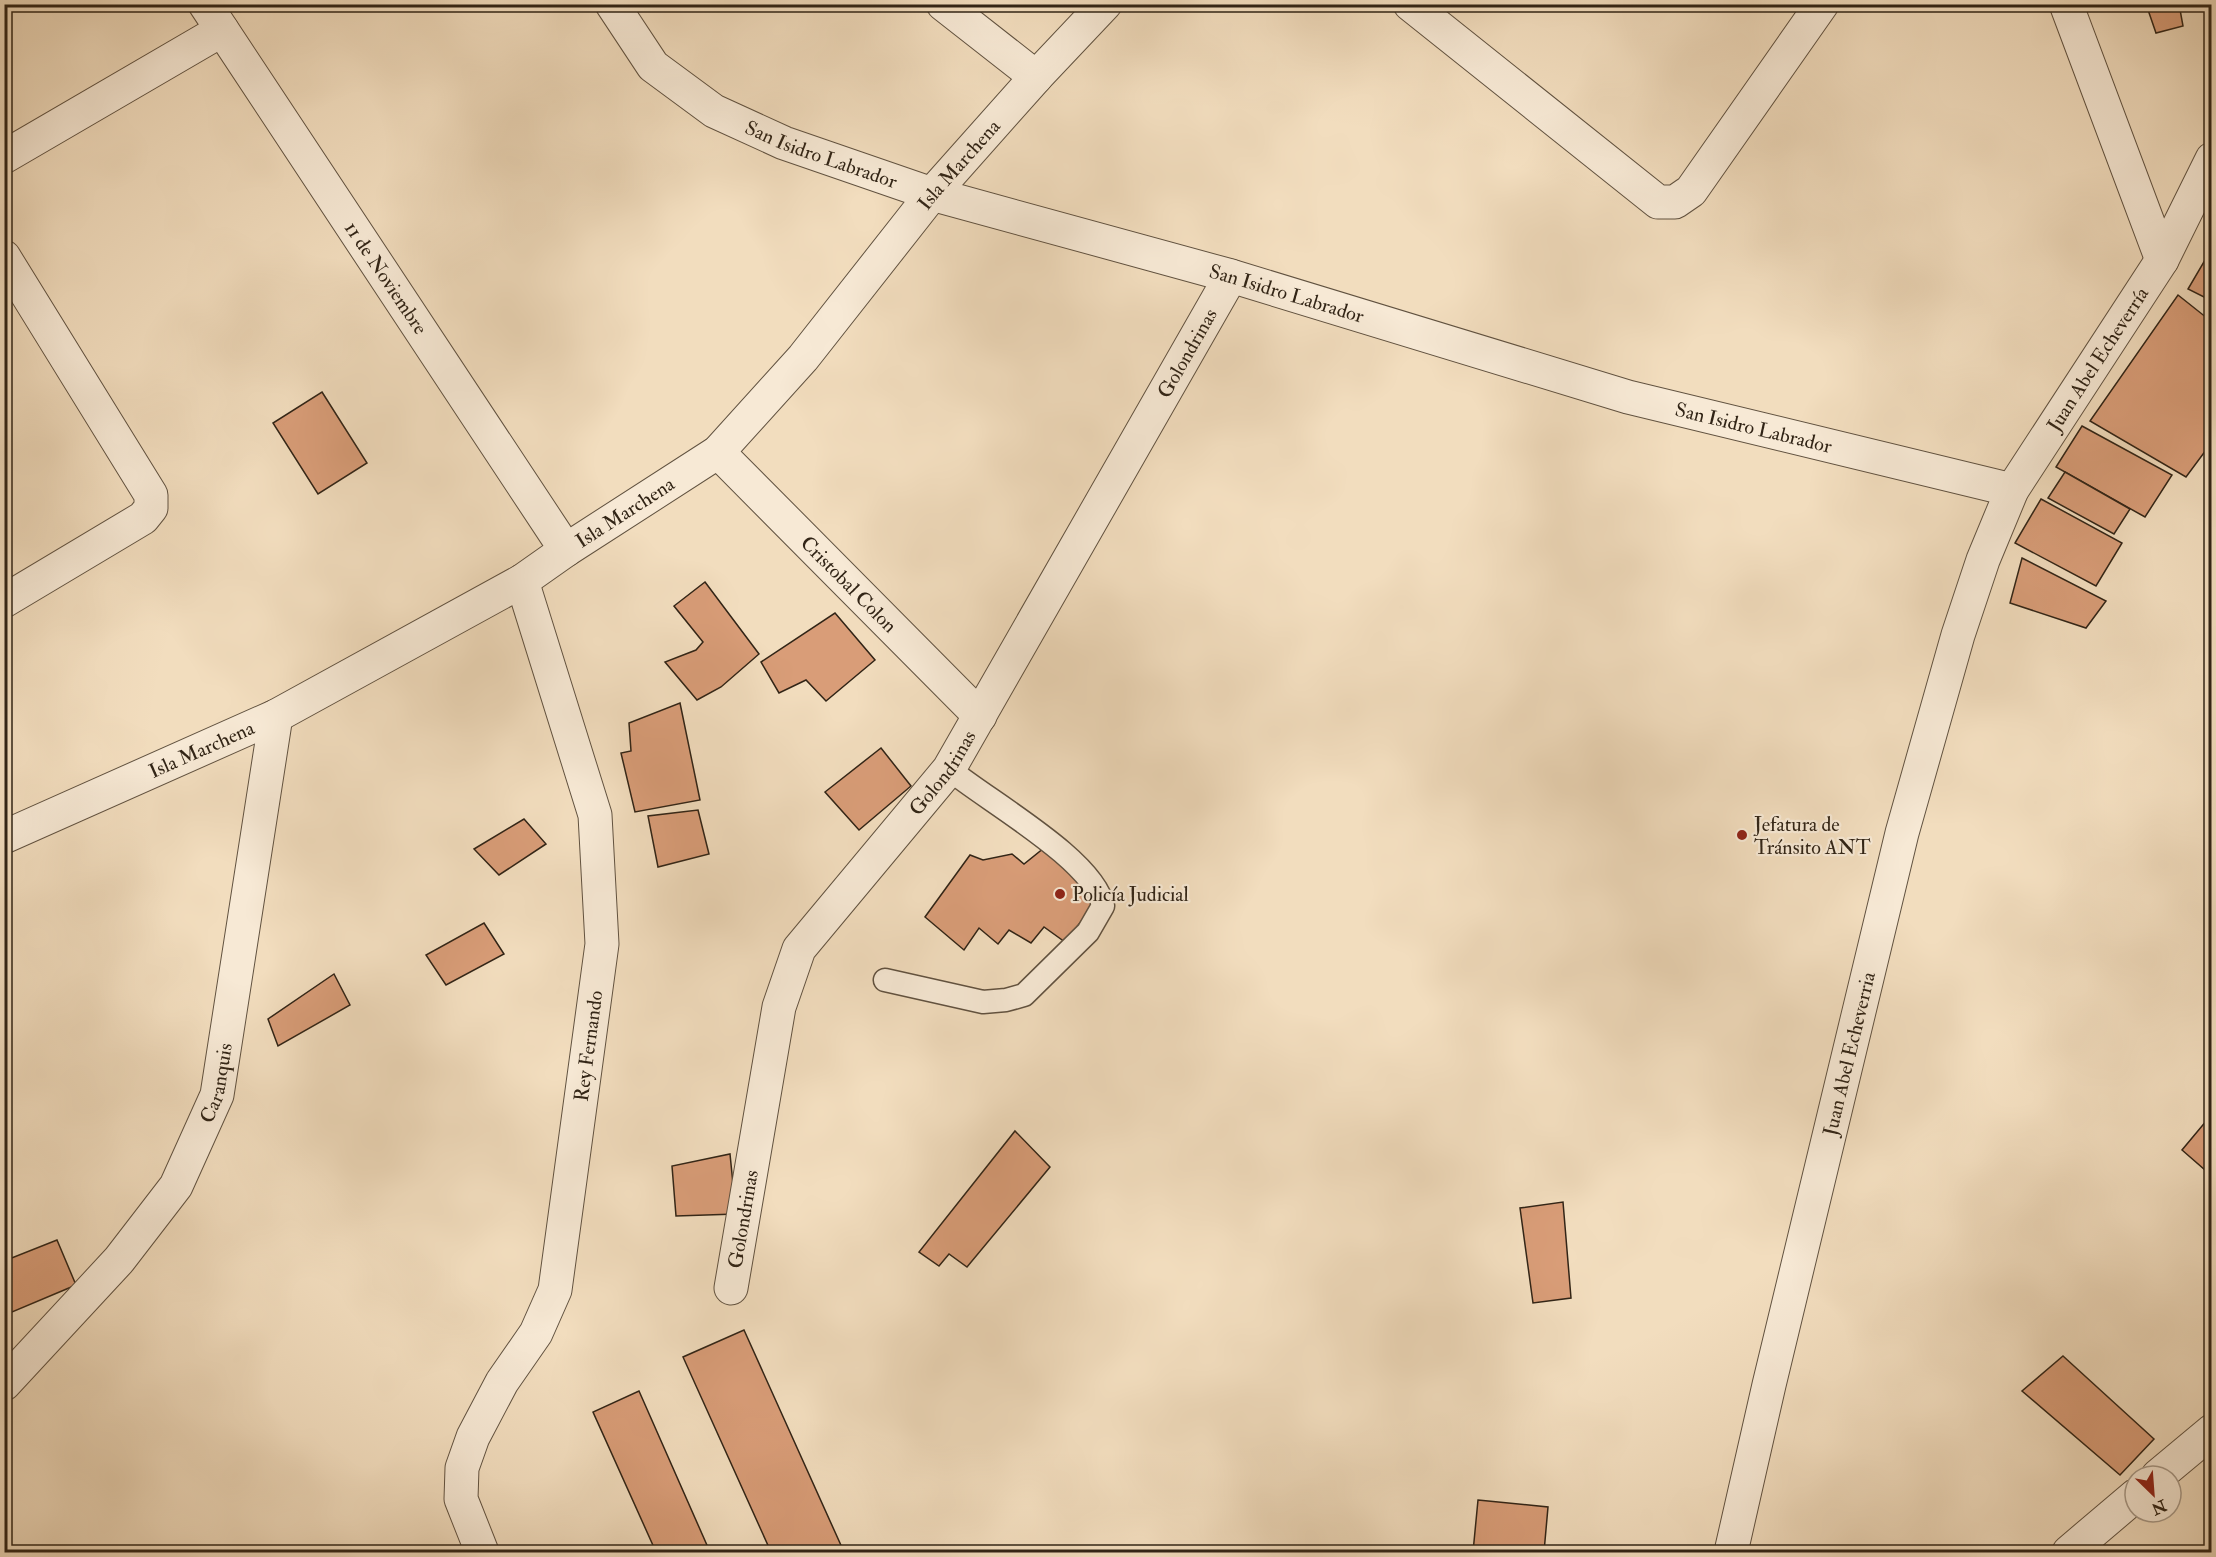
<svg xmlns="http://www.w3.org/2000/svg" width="2216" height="1557" viewBox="0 0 2216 1557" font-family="'IM FELL Double Pica',serif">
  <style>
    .building { fill: #d99d78; stroke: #312416; stroke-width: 1.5 }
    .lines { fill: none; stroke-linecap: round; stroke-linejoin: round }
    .service-casing { stroke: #615240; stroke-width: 25 }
    .minor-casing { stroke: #615240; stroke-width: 35 }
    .tertiary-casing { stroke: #615240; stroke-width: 35 }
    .service { stroke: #f7e9d5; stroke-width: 22 }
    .minor { stroke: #f7e9d5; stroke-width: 33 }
    .tertiary { stroke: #f7e9d5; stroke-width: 33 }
    .poi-dot { fill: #8f2418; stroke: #f7e9d5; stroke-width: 2 }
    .labels { text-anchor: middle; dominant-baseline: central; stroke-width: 4.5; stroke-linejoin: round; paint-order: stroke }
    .street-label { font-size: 20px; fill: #312416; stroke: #f7e9d5 }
    .poi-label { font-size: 20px; fill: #312416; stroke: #f7e9d5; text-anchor: start }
  </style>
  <rect width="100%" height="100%" fill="#f2ddbe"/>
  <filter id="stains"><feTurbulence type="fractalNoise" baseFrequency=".00333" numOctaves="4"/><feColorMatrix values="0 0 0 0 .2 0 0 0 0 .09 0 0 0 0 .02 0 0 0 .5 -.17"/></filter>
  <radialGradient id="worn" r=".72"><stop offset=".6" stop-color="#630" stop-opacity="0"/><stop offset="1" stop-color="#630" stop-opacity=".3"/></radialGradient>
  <g class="building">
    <polygon points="2146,4 2179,4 2183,26 2156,33"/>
    <polygon points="2205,260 2212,264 2212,301 2188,289"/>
    <polygon points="2178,295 2212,322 2212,442 2186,477 2090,421"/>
    <polygon points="322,392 367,463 318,494 273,423"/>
    <polygon points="2082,426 2172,475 2145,517 2056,467"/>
    <polygon points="2065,472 2130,509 2114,534 2048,498"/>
    <polygon points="2041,499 2122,543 2096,586 2015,543"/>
    <polygon points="2022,558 2106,601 2086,628 2010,603"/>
    <polygon points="705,582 759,654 721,687 697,700 665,662 696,650 703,642 674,606"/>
    <polygon points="835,613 875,660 826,701 806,680 779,693 761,662"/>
    <polygon points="680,703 700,800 635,812 621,753 631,751 629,723"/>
    <polygon points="881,748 911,786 859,830 825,792"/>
    <polygon points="698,810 709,854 658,867 648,816"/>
    <polygon points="524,819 546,844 499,875 474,849"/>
    <polygon points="1044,848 1102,904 1083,919 1065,942 1044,927 1031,943 1009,930 998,944 979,928 964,950 925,917 970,855 983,860 1012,854 1024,864"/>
    <polygon points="484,923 504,954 446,985 426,955"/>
    <polygon points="334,974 350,1005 278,1046 268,1019"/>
    <polygon points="2207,1120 2212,1124 2212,1176 2182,1150"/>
    <polygon points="1015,1131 1050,1167 967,1267 949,1254 939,1266 919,1252"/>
    <polygon points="730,1154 736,1214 676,1216 672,1166"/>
    <polygon points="1563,1202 1571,1298 1533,1303 1520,1208"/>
    <polygon points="57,1240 76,1285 5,1315 4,1261"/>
    <polygon points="744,1330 844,1552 771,1552 683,1357"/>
    <polygon points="2063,1356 2154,1439 2120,1475 2022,1391"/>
    <polygon points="639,1391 710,1552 656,1552 593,1412"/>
    <polygon points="1478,1500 1548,1507 1544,1552 1473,1552"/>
  </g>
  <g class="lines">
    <g class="service-casing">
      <path id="service" d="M885 980 983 1002 1006 1000 1024 995 1088 932 1103 906C1095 860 986 800 949 769"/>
    </g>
    <g class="minor-casing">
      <g id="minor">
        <path id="s1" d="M612 4 653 66 714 111 784 143 932 194 1231 276 1628 397 2012 490"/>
        <polyline points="943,4 1036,77"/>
        <polyline points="1410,4 1658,202 1675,202 1691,191 1822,4"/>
        <polyline points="2066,4 2162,260"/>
        <polyline points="4,157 222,30"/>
        <polyline points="4,257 151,495 151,508 143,518 4,601"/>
        <path id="s2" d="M718 452 980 716"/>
        <path id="s3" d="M566 550 718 452 803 358 932 194 1036 77 1105 4"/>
        <path id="s4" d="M731 1288 779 1007 799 949 949 769 1231 276"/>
        <path id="s5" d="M4 1384 119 1260 176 1186 217 1095 276 716"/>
        <path id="s6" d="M1731 1552 1769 1385 1902 833 1958 635 1983 560 2012 490 2162 260 2212 159"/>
      </g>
    </g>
    <g class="tertiary-casing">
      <g id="tertiary">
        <path id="s7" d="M4 837 276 716 522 581 566 550 205 4"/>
        <polyline points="2158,1476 2212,1431"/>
        <path id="s8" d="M482 1552 461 1499 462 1468 473 1437 502 1382 536 1333 555 1290 602 944 595 815 522 581"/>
        <polyline points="2069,1552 2135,1496"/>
      </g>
    </g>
    <use href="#service" class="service"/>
    <use href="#minor" class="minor"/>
    <use href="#tertiary" class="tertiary"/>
  </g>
  <g class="poi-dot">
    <circle cx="1742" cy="835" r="6"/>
    <circle cx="1060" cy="894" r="6"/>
  </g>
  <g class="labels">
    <g class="street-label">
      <text stroke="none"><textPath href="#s1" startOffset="266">San Isidro Labrador</textPath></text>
      <text stroke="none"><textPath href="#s3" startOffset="556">Isla Marchena</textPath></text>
      <text transform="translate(386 278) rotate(56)">11 de Noviembre</text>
      <text stroke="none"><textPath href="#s1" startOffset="752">San Isidro Labrador</textPath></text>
      <text stroke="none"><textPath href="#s4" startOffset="1060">Golondrinas</textPath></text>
      <text stroke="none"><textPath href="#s6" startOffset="1256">Juan Abel Echeverría</textPath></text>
      <text stroke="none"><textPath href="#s1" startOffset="1238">San Isidro Labrador</textPath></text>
      <text stroke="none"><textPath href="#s3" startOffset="70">Isla Marchena</textPath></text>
      <text stroke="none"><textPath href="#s2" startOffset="186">Cristobal Colon</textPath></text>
      <text stroke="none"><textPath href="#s7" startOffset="216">Isla Marchena</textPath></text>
      <text stroke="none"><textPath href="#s4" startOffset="574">Golondrinas</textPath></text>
      <text stroke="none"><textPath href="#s8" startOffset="536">Rey Fernando</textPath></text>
      <text stroke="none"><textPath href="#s6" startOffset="512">Juan Abel Echeverria</textPath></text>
      <text stroke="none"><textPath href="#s5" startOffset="374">Caranquis</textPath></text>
      <text stroke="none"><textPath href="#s4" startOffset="70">Golondrinas</textPath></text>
    </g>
    <g class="poi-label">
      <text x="1754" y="824">Jefatura de<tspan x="1754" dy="23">Tránsito ANT</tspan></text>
      <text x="1072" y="894">Policía Judicial</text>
    </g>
  </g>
  <rect width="2216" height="1557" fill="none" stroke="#f2ddbe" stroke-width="24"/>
  <rect x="6" y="6" width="2204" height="1545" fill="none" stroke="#312416" stroke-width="3"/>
  <rect x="12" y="12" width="2192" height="1533" fill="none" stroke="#312416" stroke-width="1.5"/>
  <g transform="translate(2153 1494) rotate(155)"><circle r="28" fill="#f7e9d5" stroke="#a89a89" stroke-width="1.5"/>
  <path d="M0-4.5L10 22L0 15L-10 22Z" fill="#8f2418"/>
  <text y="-9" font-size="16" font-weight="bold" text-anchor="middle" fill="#312416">N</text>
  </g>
  <rect width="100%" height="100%" filter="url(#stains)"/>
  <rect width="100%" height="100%" fill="url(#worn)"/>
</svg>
